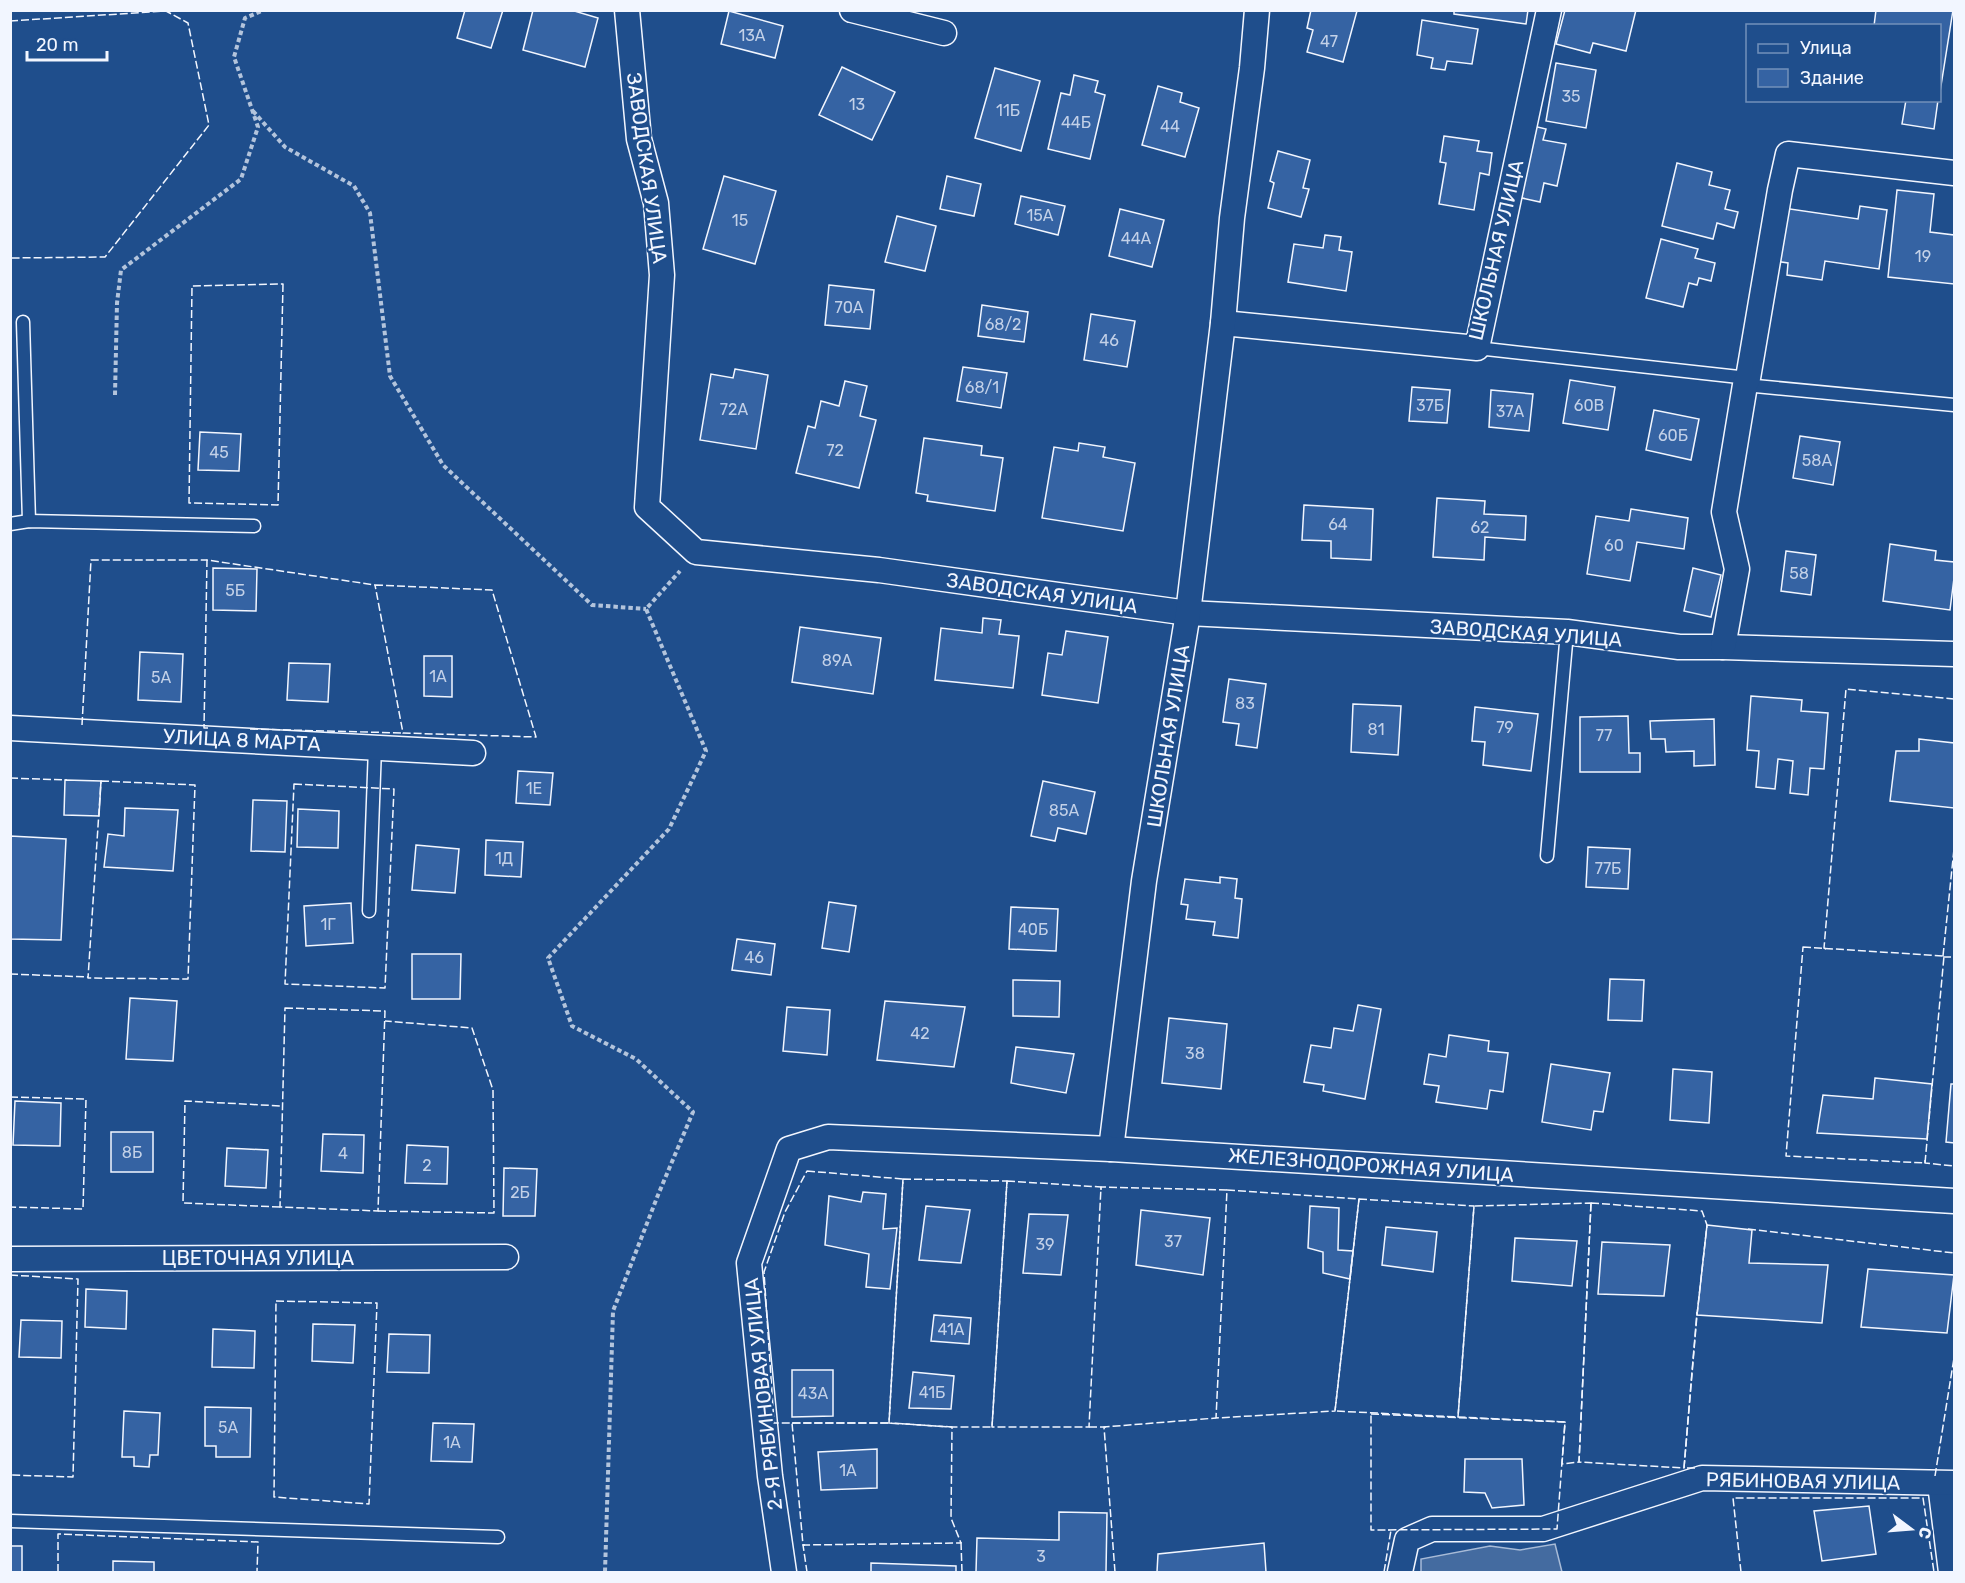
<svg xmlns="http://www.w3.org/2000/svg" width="1965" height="1583" viewBox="0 0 1965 1583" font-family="Rubik,sans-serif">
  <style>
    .water { fill: #446ba0; stroke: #a8bbd7; stroke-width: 1.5 }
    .building { fill: #3563a3; stroke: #f2f6ff; stroke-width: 1.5 }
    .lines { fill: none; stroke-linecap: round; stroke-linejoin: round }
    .service-casing { stroke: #f2f6ff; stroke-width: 15 }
    .minor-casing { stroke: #f2f6ff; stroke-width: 27 }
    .path { stroke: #b3c4dc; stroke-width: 4; stroke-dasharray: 4.5 3; stroke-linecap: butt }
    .service { stroke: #1f4e8c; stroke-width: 12 }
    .minor { stroke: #1f4e8c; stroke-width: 24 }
    .fence { stroke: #f2f6ff; stroke-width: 1.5; stroke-dasharray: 8 3; stroke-linecap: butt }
    .labels { text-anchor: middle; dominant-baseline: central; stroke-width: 4.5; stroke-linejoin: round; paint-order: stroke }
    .number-label { font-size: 16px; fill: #c3d1e8 }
    .street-label { font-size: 20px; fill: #f2f6ff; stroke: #1f4e8c }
  </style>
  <rect width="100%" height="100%" fill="#1f4e8c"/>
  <polygon class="water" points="1555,1544 1562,1572 1421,1572 1421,1559 1490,1546 1520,1550"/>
  <g class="building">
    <polygon points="465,10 503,10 491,48 457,38"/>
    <polygon points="533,10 571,10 598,18 585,67 523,50"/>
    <polygon points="1311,10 1357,11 1343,62 1307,52 1313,30 1307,28"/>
    <polygon points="1454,10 1528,10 1526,24 1454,14"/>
    <polygon points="1565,10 1636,10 1626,51 1593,43 1590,53 1556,44"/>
    <polygon points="1876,10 1953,10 1940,92 1940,26 1874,26"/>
    <polygon points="729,11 783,26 775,58 721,44"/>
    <polygon points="1422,20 1478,29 1472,64 1447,61 1445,70 1431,68 1433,58 1417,55"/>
    <polygon points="1556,63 1596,70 1586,128 1546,121"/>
    <polygon points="842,67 895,92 872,140 819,115"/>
    <polygon points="995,68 1040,81 1021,151 975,138"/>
    <polygon points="1074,75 1098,81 1095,92 1105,95 1090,159 1048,149 1061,93 1070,95"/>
    <polygon points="1158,86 1182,93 1180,102 1199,108 1185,157 1142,145"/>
    <polygon points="1906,100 1938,100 1934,129 1902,124"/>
    <polygon points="1521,123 1546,129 1543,140 1566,144 1557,186 1544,183 1540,202 1504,194"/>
    <polygon points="1444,136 1479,141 1477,151 1492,153 1489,175 1480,173 1474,210 1439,204 1446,163 1440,162"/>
    <polygon points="1278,151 1310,160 1303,188 1309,189 1301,217 1268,208 1274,183 1270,181"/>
    <polygon points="1677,163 1712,172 1709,185 1730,190 1725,209 1738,212 1734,228 1717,223 1713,239 1662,226"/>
    <polygon points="724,176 776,191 755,264 703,249"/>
    <polygon points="947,176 981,184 974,216 940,209"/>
    <polygon points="1897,190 1934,194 1930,232 1954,235 1954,284 1888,277"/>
    <polygon points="1021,196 1065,206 1058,235 1015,224"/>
    <polygon points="1769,206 1858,219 1860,206 1887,210 1879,269 1825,261 1822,280 1787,275 1788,263 1761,259"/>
    <polygon points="1120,209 1164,220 1152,267 1109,256"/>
    <polygon points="897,216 936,226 925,271 885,262"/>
    <polygon points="1325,235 1341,237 1339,250 1352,252 1346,291 1288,282 1294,244 1323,248"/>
    <polygon points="1661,239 1698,249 1695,258 1715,263 1711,281 1699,278 1697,285 1689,283 1683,307 1646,298"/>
    <polygon points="829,285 874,290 870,329 825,325"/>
    <polygon points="982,305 1028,312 1024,342 978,336"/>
    <polygon points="1091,314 1135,321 1127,367 1084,360"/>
    <polygon points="963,367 1007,373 1001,408 957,401"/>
    <polygon points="735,369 768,375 756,449 700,440 711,374 733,378"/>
    <polygon points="1570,380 1615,387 1608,430 1563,423"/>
    <polygon points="845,381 867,386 860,416 876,420 859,488 796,473 808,426 815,428 821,401 839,406"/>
    <polygon points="1412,387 1450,390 1447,423 1409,421"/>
    <polygon points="1491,390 1533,394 1529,431 1489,427"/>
    <polygon points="1654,410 1699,419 1691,460 1646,450"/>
    <polygon points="200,432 241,434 239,471 198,470"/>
    <polygon points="1800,436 1840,442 1833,485 1793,478"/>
    <polygon points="924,438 982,446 981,455 1003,458 995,511 927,501 928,495 916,493"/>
    <polygon points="1079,443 1105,447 1103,457 1135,463 1123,531 1042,518 1054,447 1078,451"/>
    <polygon points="1437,498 1485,501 1484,514 1526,516 1525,540 1485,537 1484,560 1433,557"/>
    <polygon points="1304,505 1373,509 1371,560 1331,558 1331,541 1302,540"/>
    <polygon points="1631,509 1688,518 1684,549 1637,542 1630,581 1587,574 1596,516 1629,521"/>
    <polygon points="1890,544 1936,551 1935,560 1954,562 1954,578 1950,610 1883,601"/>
    <polygon points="1786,551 1816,555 1811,595 1781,591"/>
    <polygon points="213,568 257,569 256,611 213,610"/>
    <polygon points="1693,568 1721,575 1711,617 1684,611"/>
    <polygon points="983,618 1001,620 999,634 1019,636 1013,688 935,680 941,628 982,633"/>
    <polygon points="800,627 881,638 873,694 792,682"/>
    <polygon points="1066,631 1108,637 1098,703 1042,695 1048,653 1062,655"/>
    <polygon points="140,652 183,654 181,702 138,700"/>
    <polygon points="424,656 452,656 452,697 424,696"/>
    <polygon points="289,663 330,664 328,702 287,700"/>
    <polygon points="1229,679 1266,684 1257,748 1236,745 1239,724 1223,722"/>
    <polygon points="1751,696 1802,700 1801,711 1828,713 1824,769 1810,768 1808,795 1790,793 1793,761 1778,759 1775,789 1756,787 1759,751 1747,750"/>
    <polygon points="1353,704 1401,706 1398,755 1351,752"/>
    <polygon points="1475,707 1538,714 1531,771 1483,765 1485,742 1472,741"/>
    <polygon points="1628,716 1629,753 1640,753 1640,772 1580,772 1580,717"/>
    <polygon points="1714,719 1715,765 1694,766 1694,751 1666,752 1665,739 1651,739 1650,721"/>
    <polygon points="1919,739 1954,743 1954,808 1890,801 1896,751 1919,751"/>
    <polygon points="518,771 553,773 550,805 516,803"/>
    <polygon points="65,780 101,781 99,816 64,815"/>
    <polygon points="1043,781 1095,792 1086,834 1058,828 1055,841 1031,836"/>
    <polygon points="253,800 287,801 285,852 251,851"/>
    <polygon points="125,808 178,810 173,871 104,867 108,834 124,836"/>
    <polygon points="298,809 339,811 338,848 297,847"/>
    <polygon points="10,836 66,839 61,940 10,939"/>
    <polygon points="486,840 523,842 521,877 485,875"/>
    <polygon points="416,845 459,849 455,893 412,890"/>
    <polygon points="1588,847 1630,849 1628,889 1586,887"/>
    <polygon points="1220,877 1237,879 1235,898 1242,899 1238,938 1213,935 1215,922 1186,919 1188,905 1181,904 1185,879 1220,883"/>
    <polygon points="829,902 856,906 849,952 822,948"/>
    <polygon points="351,903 353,943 306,946 304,906"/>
    <polygon points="1011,907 1058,909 1056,951 1009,949"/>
    <polygon points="737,939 775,944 771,975 732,970"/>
    <polygon points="412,954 461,954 460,999 412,999"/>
    <polygon points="1610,979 1644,980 1642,1021 1608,1020"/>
    <polygon points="1013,980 1060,981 1059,1017 1013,1016"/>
    <polygon points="130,998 177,1001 173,1061 126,1059"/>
    <polygon points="885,1001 965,1007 954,1067 877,1060"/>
    <polygon points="1358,1005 1381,1009 1365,1099 1323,1091 1324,1085 1304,1082 1311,1045 1331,1048 1334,1028 1353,1031"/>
    <polygon points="787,1007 830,1010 827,1055 783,1051"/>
    <polygon points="1169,1018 1227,1024 1221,1089 1162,1083"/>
    <polygon points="1449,1035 1489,1041 1488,1051 1508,1053 1503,1092 1490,1090 1487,1109 1436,1102 1439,1086 1424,1084 1429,1054 1446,1057"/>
    <polygon points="1016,1047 1074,1054 1066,1093 1011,1083"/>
    <polygon points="1551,1064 1610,1073 1603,1112 1594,1111 1591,1130 1542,1122"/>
    <polygon points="1673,1069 1712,1072 1709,1123 1670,1120"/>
    <polygon points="1875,1078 1932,1084 1927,1139 1817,1133 1823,1095 1873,1099"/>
    <polygon points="1951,1084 1954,1084 1954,1143 1946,1142"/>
    <polygon points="15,1101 61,1103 60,1146 13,1145"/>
    <rect x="111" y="1132" width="42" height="40"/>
    <polygon points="323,1134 364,1135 363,1173 321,1171"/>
    <polygon points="407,1145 448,1147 447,1184 405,1183"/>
    <polygon points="227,1148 268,1150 266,1188 225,1186"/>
    <polygon points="504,1168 537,1169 535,1216 503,1216"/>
    <polygon points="863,1192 886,1194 883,1229 897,1228 890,1289 866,1287 869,1254 825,1245 829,1196 861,1202"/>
    <polygon points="926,1206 970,1210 961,1263 919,1260"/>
    <polygon points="1310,1206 1339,1208 1338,1250 1353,1251 1350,1279 1323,1273 1323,1252 1308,1248"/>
    <polygon points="1141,1210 1210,1218 1203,1275 1136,1265"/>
    <polygon points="1029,1214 1068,1215 1061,1275 1023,1273"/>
    <polygon points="1707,1225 1752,1230 1749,1263 1828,1265 1822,1323 1697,1315"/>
    <polygon points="1386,1227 1437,1232 1433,1272 1382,1265"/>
    <polygon points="1515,1238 1577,1241 1572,1286 1512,1281"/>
    <polygon points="1602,1242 1670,1245 1664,1296 1598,1294"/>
    <polygon points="1868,1269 1954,1275 1947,1333 1861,1327"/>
    <polygon points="86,1289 127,1291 126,1329 85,1327"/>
    <polygon points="934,1315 971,1318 969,1344 931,1341"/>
    <polygon points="21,1320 62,1321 61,1358 19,1357"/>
    <polygon points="313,1324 355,1325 353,1363 312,1361"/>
    <polygon points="213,1329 255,1331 254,1368 212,1367"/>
    <polygon points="389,1334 430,1335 429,1373 387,1372"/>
    <polygon points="792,1370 833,1370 833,1416 792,1417"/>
    <polygon points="913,1372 954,1376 951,1409 909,1408"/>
    <polygon points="205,1407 251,1408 250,1457 216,1457 216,1446 205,1446"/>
    <polygon points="124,1411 160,1413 158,1455 150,1455 149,1467 134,1466 134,1457 122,1457"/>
    <polygon points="433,1423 474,1424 472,1462 431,1461"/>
    <polygon points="877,1449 877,1488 821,1490 818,1452"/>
    <polygon points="1465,1459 1522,1459 1524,1505 1492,1508 1485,1493 1464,1492"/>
    <polygon points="1869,1506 1876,1554 1822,1561 1814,1511"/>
    <polygon points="1059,1512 1107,1513 1106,1572 976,1572 977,1538 1059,1540"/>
    <polygon points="1264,1543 1266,1572 1157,1572 1158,1554"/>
    <rect x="10" y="1546" width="12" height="26"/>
    <polygon points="113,1561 154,1562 154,1572 113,1572"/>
    <polygon points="871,1563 956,1566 956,1572 871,1572"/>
  </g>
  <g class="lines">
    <g class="service-casing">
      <g id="service">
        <polyline points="23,322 29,521"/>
        <polyline points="1477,348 1748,378"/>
        <polyline points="1745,385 1954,405"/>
        <polyline points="10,524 29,521 254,526"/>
        <polyline points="1547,856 1567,632"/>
        <polyline points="369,911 375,747"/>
        <polyline points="10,1521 498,1537"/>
      </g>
    </g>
    <g class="minor-casing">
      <g id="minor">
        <polyline points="627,10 639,139 656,203 662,275 647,507 696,552 879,570 1188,613 1567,632 1679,647 1723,647 1954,654"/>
        <polyline points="852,10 944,33"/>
        <polyline points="1223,323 1477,348 1549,10"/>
        <polyline points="1723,647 1737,569 1724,512 1745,385 1748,378 1780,190 1788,154 1954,173"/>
        <polyline points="10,728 473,753"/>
        <polyline points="1111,1149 1144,881 1188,613 1223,323 1232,218 1252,68 1257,10"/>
        <polyline points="10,1259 506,1257"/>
        <polyline points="1940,1484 1951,1572"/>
        <polyline points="784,1572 770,1476 749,1263 789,1149 828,1137 1111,1149 1954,1201"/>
        <polyline points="1400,1572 1407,1540 1432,1529 1543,1529 1702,1478 1954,1483"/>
      </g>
    </g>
    <g class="path">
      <polyline points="253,111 285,147 354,186 370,213 390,376 443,465 592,605 646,609"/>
      <polyline points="115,395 117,303 121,270 241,179 258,127 234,57 245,18 264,10"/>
      <polyline points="605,1572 613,1311 658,1195 693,1112 636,1059 572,1026 548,958 669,829 706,751 646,609 680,571"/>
    </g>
    <use href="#service" class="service"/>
    <use href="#minor" class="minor"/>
    <g class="fence">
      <polyline points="10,21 166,11 188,23 209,125 105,257 10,258"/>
      <polygon points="283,284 278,505 189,503 192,286"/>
      <polygon points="375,585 492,590 536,737 403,733"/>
      <polyline points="82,725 91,560 207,560"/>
      <polyline points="208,728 204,728 207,560 375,585"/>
      <polyline points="250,729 403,733"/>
      <polyline points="10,778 67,780"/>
      <polygon points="101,781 195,785 188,979 88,978"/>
      <polygon points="294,784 394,789 385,988 285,984"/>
      <polygon points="1803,947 1944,956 1925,1163 1786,1156"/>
      <polyline points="1826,949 1824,948 1846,689 1954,699"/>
      <polyline points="1943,956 1954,849"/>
      <polyline points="1943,957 1954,957"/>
      <polyline points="10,974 88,977"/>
      <polygon points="285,1008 385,1011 378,1211 280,1207"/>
      <polyline points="10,1097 86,1099 83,1209 10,1207"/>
      <polyline points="1925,1160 1925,1163 1954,1166"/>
      <polygon points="807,1171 903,1179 889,1423 774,1423 764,1272 785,1212"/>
      <polygon points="903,1179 1007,1181 992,1427 952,1427 889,1423"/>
      <polygon points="1007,1181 1101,1187 1089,1427 992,1427"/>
      <polyline points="1101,1190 1101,1187 1227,1190"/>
      <polygon points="1227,1190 1359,1199 1335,1411 1216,1418"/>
      <polygon points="1359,1199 1474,1206 1458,1417 1335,1411"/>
      <polygon points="1591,1203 1579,1462 1562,1464 1565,1422 1458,1417 1474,1206"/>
      <polygon points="1591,1203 1702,1211 1707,1225 1697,1315 1684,1468 1579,1462"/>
      <polyline points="280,1207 183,1203 185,1101 282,1106"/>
      <polyline points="378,1211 494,1213 493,1090 472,1028 385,1021"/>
      <polyline points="1748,1229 1954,1253"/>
      <polyline points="10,1275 78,1279 73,1477 10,1475"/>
      <polygon points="276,1301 377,1303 369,1504 274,1497"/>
      <polygon points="1371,1414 1565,1422 1557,1529 1371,1530"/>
      <polygon points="792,1423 889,1423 952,1427 951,1518 961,1543 803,1545"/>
      <polyline points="1089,1427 1106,1427"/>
      <polyline points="1695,1468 1684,1468 1697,1312"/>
      <polyline points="1935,1476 1954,1358"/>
      <polyline points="961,1542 962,1572"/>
      <polyline points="805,1545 803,1545 807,1572"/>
      <polyline points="58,1572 58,1534 258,1542 257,1572"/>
      <polyline points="1115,1572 1104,1427 1216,1418"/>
      <polyline points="1384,1572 1391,1530 1388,1530"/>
      <polyline points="1741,1572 1733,1498 1923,1498 1934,1572"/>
    </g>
  </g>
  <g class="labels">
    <g class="number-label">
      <text x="752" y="35">13А</text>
      <text x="1329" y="41">47</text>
      <text x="1571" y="96">35</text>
      <text x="857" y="104">13</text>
      <text x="1008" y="110">11Б</text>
      <text x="1076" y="122">44Б</text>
      <text x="1170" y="126">44</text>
      <text x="1040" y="215">15А</text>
      <text x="740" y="220">15</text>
      <text x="1136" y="238">44А</text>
      <text x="1923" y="256">19</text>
      <text x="849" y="307">70А</text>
      <text x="1003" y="324">68/2</text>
      <text x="1109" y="340">46</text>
      <text x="982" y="387">68/1</text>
      <text x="1430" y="405">37Б</text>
      <text x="1589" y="405">60В</text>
      <text x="734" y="409">72А</text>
      <text x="1510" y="411">37А</text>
      <text x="1673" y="435">60Б</text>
      <text x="835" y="450">72</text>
      <text x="219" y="452">45</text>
      <text x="1817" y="460">58А</text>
      <text x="1338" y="524">64</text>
      <text x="1480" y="527">62</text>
      <text x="1614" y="545">60</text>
      <text x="1799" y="573">58</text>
      <text x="235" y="590">5Б</text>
      <text x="837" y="660">89А</text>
      <text x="438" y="676">1А</text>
      <text x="161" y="677">5А</text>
      <text x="1245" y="703">83</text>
      <text x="1505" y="727">79</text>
      <text x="1376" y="729">81</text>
      <text x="1604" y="735">77</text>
      <text x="534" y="788">1Е</text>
      <text x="1064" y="810">85А</text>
      <text x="504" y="858">1Д</text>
      <text x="1608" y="868">77Б</text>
      <text x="328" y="924">1Г</text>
      <text x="1033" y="929">40Б</text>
      <text x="754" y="957">46</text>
      <text x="920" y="1033">42</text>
      <text x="1195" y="1053">38</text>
      <text x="132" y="1152">8Б</text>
      <text x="343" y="1153">4</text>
      <text x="427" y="1165">2</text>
      <text x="520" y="1192">2Б</text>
      <text x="1173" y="1241">37</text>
      <text x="1045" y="1244">39</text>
      <text x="951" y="1329">41А</text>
      <text x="932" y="1392">41Б</text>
      <text x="813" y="1393">43А</text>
      <text x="228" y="1427">5А</text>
      <text x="452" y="1442">1А</text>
      <text x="848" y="1470">1А</text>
      <text x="1041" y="1556">3</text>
    </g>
    <g class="street-label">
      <text transform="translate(647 168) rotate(82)">ЗАВОДСКАЯ УЛИЦА</text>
      <text transform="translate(1496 250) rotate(-77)">ШКОЛЬНАЯ УЛИЦА</text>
      <text transform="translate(1042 593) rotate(8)">ЗАВОДСКАЯ УЛИЦА</text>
      <text transform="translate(1526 633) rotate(4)">ЗАВОДСКАЯ УЛИЦА</text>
      <text transform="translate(1168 736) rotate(-81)">ШКОЛЬНАЯ УЛИЦА</text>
      <text transform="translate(242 740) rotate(3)">УЛИЦА 8 МАРТА</text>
      <text transform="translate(1371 1165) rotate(4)">ЖЕЛЕЗНОДОРОЖНАЯ УЛИЦА</text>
      <text x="258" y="1258">ЦВЕТОЧНАЯ УЛИЦА</text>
      <text transform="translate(763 1394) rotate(-96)">2-Я РЯБИНОВАЯ УЛИЦА</text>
      <text transform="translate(1803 1481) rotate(1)">РЯБИНОВАЯ УЛИЦА</text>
    </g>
  </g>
  <rect width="1965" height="1583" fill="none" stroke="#f2f6ff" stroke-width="24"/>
  <rect x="1746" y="24" width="195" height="78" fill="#1f4e8c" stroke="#7391ba" stroke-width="1.5"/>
  <rect x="1758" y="44" width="30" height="9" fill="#1f4e8c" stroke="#7391ba" stroke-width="1.5"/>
  <text x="1800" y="54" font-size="18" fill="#f2f6ff">Улица</text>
  <rect x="1758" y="69" width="30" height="18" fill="#3563a3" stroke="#7391ba" stroke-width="1.5"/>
  <text x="1800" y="84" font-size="18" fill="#f2f6ff">Здание</text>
  <g transform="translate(1911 1529) rotate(106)" stroke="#1f4e8c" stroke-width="4.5" paint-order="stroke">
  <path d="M0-4.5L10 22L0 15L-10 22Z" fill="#f2f6ff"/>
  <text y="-9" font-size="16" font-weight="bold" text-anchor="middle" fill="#f2f6ff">С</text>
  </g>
  <path d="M27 51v9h80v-9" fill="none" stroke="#f2f6ff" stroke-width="3"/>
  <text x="36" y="51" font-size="18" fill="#f2f6ff" stroke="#1f4e8c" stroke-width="4.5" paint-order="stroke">20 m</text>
</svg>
